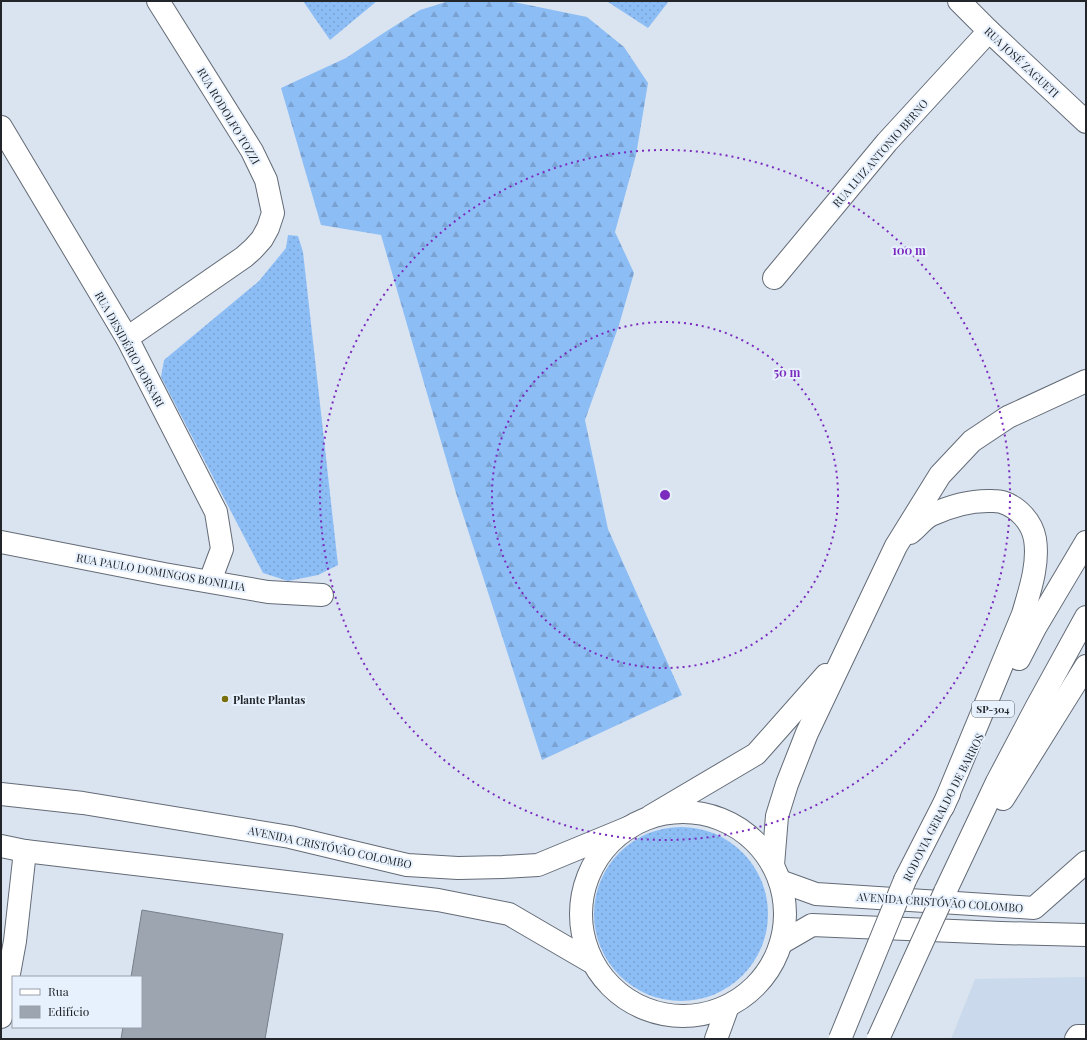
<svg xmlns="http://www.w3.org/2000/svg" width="1087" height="1040" viewBox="0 0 1087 1040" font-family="'Playfair Display',serif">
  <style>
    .built { fill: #cad9eb }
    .grass { fill: url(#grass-dots) }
    .forest { fill: url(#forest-firs) }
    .building { fill: #9ca5b0; stroke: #767f8a }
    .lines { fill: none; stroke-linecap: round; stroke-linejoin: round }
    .minor-casing { stroke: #636b76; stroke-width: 24 }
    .major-casing { stroke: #636b76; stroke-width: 24 }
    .highway-casing { stroke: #636b76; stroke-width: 24 }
    .minor { stroke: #fff; stroke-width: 22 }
    .major { stroke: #fff; stroke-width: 22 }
    .highway { stroke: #fff; stroke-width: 22 }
    .highway-bridge-casing { stroke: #636b76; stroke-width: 24; stroke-linecap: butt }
    .highway-bridge { stroke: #fff; stroke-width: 22 }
    .ring { fill: none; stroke: #7b2cbf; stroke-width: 2; stroke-dasharray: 2 4 }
    .poi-dot { fill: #786e0c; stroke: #e7f1fd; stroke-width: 1.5 }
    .labels { text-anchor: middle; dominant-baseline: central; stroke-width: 4; stroke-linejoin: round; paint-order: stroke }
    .shield { fill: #e7f1fd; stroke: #5d6369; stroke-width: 1 }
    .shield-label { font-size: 10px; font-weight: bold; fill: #22262a }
    .street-label { font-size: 11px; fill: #22262a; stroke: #e7f1fd }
    .poi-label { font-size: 11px; font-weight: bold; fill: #22262a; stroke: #e7f1fd; text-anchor: start }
    .centre { fill: #7b2cbf; stroke: #e7f1fd; stroke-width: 2 }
    .ring-label { font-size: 12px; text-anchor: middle; font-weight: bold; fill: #7b2cbf; stroke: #e7f1fd; stroke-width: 4; stroke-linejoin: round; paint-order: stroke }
  </style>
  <defs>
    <pattern id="grass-dots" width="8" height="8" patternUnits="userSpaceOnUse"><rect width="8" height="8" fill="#8dbdf5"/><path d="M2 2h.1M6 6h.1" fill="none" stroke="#79a2d2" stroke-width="1.8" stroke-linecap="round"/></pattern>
    <pattern id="forest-firs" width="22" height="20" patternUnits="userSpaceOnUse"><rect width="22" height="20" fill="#8dbdf5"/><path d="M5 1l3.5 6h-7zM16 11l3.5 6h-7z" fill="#79a2d2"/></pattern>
  </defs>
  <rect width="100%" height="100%" fill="#dae4f0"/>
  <polygon class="built" points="1086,977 1086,1039 951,1039 975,979"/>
  <g class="grass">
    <polygon points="303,1 377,1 330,40"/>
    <polygon points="603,1 669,1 648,28 608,2"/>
    <polygon points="288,235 298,236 303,252 338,565 318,575 288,581 263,573 161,377 164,360 259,281 286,248"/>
    <circle cx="681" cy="914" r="87"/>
  </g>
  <polygon class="forest" points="449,1 509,1 587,17 624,47 648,83 636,155 615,232 634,273 619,325 585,420 608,529 682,695 542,760 456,493 381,235 321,225 281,88 346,58 382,34 420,10"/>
  <polygon class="building" points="142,910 283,934 265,1039 121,1039 123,1027 141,1027 141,977 131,977"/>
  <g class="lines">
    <g class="minor-casing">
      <g id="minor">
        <polyline points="959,1 989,31 1086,122"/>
        <polyline points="1,127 127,338 216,512 222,549 210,581"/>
        <polyline points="774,278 887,142 989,31"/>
        <polyline points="127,338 244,257 253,249 262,239 268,228 273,213 266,180 252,151 158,1"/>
        <polyline points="1,542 164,574 268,592 322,595"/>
        <polyline points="1,794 83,803 290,837 407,865 458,868 503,867 538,865 630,827"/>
        <polyline points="1,846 25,851 438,900 509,914 593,963"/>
        <polyline points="1,1017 15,941 25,851"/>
        <polyline points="716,1039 728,1006"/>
        <polyline points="1076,1039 1078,1036 1086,1036"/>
      </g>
    </g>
    <g class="major-casing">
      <g id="major">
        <circle cx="683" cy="914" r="102"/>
        <polyline points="780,881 816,894 1034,908 1086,862"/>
        <polyline points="781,943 812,925 1001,933 1086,935"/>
      </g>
    </g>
    <g class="highway-casing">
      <g id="highway">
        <path d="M910 533C917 528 923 519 931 515 950 506 972 500 993 501 996 501 999 501 1002 502 1018 507 1032 522 1035 539 1039 564 1030 590 1023 614L943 807"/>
        <polyline points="1019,659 1035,628 1086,542"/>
        <polyline points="1003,799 1086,666"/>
        <polyline points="651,816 756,754 826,675"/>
        <polyline points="773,865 777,816 787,784 807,733 896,546 940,475 972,441 1008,417 1086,381"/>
        <polyline points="905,880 949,794"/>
        <polyline points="945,892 997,782 1036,708 1086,617"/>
      </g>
    </g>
    <use href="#minor" class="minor"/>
    <use href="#major" class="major"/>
    <use href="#highway" class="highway"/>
    <g class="highway-bridge-casing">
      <g id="highway-bridge">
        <polyline points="840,1039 905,880"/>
        <polyline points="878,1039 945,892"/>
      </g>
    </g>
    <use href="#highway-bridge" class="highway-bridge"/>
  </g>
  <g class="ring">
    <circle cx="665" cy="495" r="173"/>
    <circle cx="665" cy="495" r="345"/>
  </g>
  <circle class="poi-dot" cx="225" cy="699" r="4"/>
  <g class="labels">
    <rect class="shield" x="972" y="701" width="42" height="16" rx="3"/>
    <g class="shield-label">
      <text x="993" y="709">SP-304</text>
    </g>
    <g class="street-label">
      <text transform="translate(1022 62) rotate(43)">RUA JOSÉ ZAGUETI</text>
      <text transform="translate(229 116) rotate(59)">RUA RODOLFO TOZZI</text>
      <text transform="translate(880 153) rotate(-49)">RUA LUIZ ANTONIO BERNO</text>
      <text transform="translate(130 349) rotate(61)">RUA DESIDÉRIO BORSARI</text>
      <text transform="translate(161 572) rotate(10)">RUA PAULO DOMINGOS BONILHA</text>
      <text transform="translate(943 807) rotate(-63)">RODOVIA GERALDO DE BARROS</text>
      <text transform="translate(330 847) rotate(12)">AVENIDA CRISTÓVÃO COLOMBO</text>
      <text transform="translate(940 902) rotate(4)">AVENIDA CRISTÓVÃO COLOMBO</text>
    </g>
    <g class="poi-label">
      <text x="233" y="699">Plante Plantas</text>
    </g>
  </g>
  <circle cx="665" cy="495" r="6" class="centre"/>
  <g class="ring-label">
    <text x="909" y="255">100 m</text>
    <text x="787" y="377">50 m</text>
  </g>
  <rect width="1087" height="1040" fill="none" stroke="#22262a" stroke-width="4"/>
  <rect x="12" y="976" width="130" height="52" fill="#e7f1fd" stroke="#98a0a9"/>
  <rect x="20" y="989" width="20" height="6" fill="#ffffff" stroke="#98a0a9"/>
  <text x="48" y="996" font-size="12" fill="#22262a">Rua</text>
  <rect x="20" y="1006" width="20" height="12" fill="#9ca5b0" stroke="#98a0a9"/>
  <text x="48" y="1016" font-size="12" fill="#22262a">Edifício</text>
</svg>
